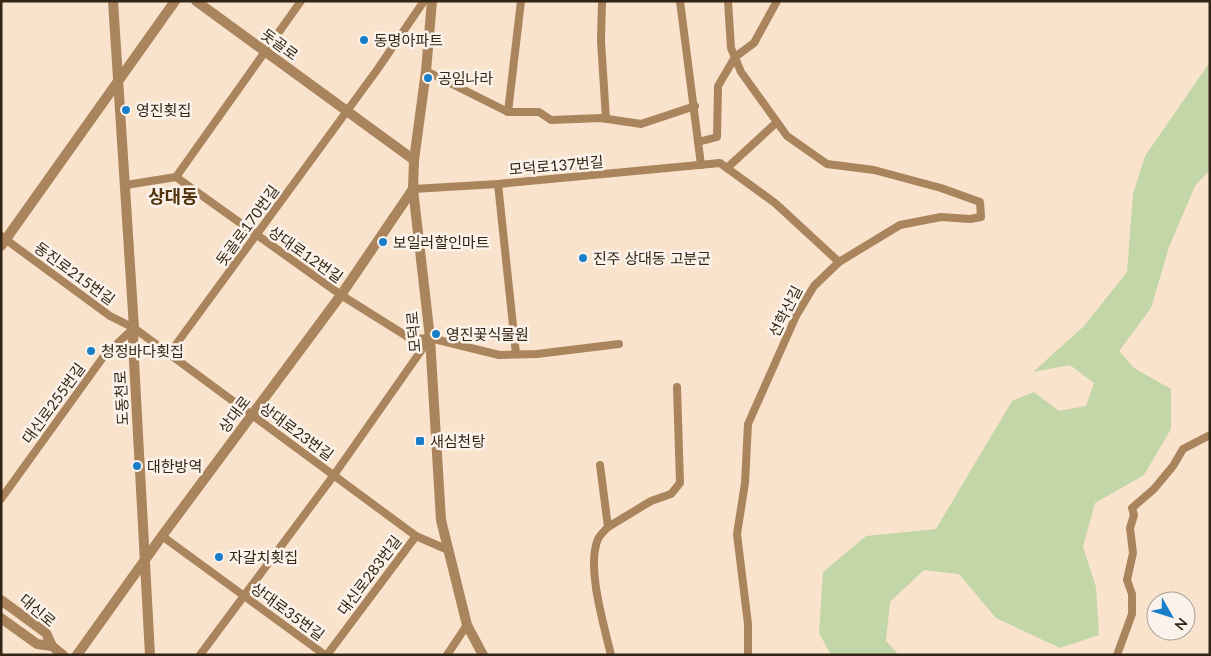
<svg xmlns="http://www.w3.org/2000/svg" width="1211" height="656" viewBox="0 0 1211 656" font-family="Lato,'Noto Sans KR',sans-serif">
  <style>
    .green { fill: #c2d6a8 }
    .lines { fill: none; stroke-linecap: round; stroke-linejoin: round }
    .minor { stroke: #aa845c; stroke-width: 8 }
    .tertiary { stroke: #aa845c; stroke-width: 10 }
    .poi-dot { fill: #197fca; stroke: #fbf3eb; stroke-width: 2 }
    .labels { text-anchor: middle; dominant-baseline: central; stroke-width: 5; stroke-linejoin: round; paint-order: stroke }
    .poi-label { font-size: 15px; fill: #332516; stroke: #fbf3eb; text-anchor: start }
    .street-label { font-size: 15px; fill: #332516; stroke: #fbf3eb }
    .quarter-label { font-size: 18px; font-weight: bold; fill: #52330f; stroke: #fbf3eb }
  </style>
  <rect width="100%" height="100%" fill="#fae3cc"/>
  <polygon class="green" points="1210,62 1210,170 1195,186 1169,247 1151,308 1119,351 1134,368 1171,389 1171,429 1144,475 1095,503 1083,547 1096,587 1099,635 1060,648 996,618 959,574 924,570 890,602 886,641 899,655 831,655 819,633 823,572 866,536 936,529 1012,401 1034,392 1059,411 1086,406 1094,383 1070,365 1033,372 1084,326 1127,272 1133,194 1145,156"/>
  <g class="lines">
    <g class="minor">
      <polyline points="602,1 601,41 606,119"/>
      <polyline points="680,1 701,165"/>
      <polyline points="728,1 731,48 741,72 787,136 827,164 874,170 941,188 980,202 981,217 970,219 941,217 900,225 839,262"/>
      <polyline points="426,71 508,112 539,112 551,120 601,118 641,124 695,106"/>
      <polyline points="508,112 521,1"/>
      <polyline points="698,142 717,137 718,86 735,57 754,43 777,1"/>
      <polyline points="727,168 777,122"/>
      <polyline points="176,177 301,1"/>
      <polyline points="498,184 516,354"/>
      <polyline points="126,185 176,177 341,295 408,337 413,339 430,338 499,355 537,354 619,344"/>
      <polyline points="413,189 498,184 720,163 775,203 839,262 814,286 796,316 748,424 745,483 737,534 748,624 748,655"/>
      <polyline points="1,236 110,316 134,328 416,536 448,550"/>
      <polyline points="169,354 377,70 424,1"/>
      <path d="M600 465 608 527C605 530 600 535 598 539 586 567 604 625 611 655"/>
      <polyline points="1,499 104,356 134,328"/>
      <polyline points="608,527 651,501 671,494 680,483 677,387"/>
      <polyline points="162,536 325,655"/>
      <polyline points="200,655 334,475 430,338"/>
      <polyline points="327,655 416,536"/>
      <polyline points="447,655 467,625"/>
      <polyline points="1117,655 1132,614 1132,594 1127,580 1133,553 1130,528 1134,515 1132,508 1154,489 1173,466 1183,449 1210,435"/>
    </g>
    <g class="tertiary">
      <polyline points="113,1 134,328 133,342 150,655"/>
      <polyline points="196,1 414,160"/>
      <polyline points="432,1 426,71 414,160 413,189 430,338 441,520 467,625 483,655"/>
      <polyline points="1,246 175,1"/>
      <polyline points="1,600 46,633 52,646 63,655"/>
      <polyline points="1,618 37,644 52,646"/>
      <polyline points="77,655 162,536 341,295 413,189"/>
    </g>
  </g>
  <g class="poi-dot">
    <circle cx="364" cy="40" r="5"/>
    <circle cx="428" cy="78" r="5"/>
    <circle cx="126" cy="110" r="5"/>
    <circle cx="383" cy="242" r="5"/>
    <circle cx="583" cy="258" r="5"/>
    <circle cx="436" cy="334" r="5"/>
    <circle cx="91" cy="351" r="5"/>
    <rect x="415" y="436" width="10" height="10" rx="2.5"/>
    <circle cx="137" cy="466" r="5"/>
    <circle cx="219" cy="557" r="5"/>
  </g>
  <g class="labels">
    <g class="poi-label">
      <text x="374" y="40">동명아파트</text>
      <text x="438" y="78">공임나라</text>
      <text x="136" y="110">영진횟집</text>
      <text x="393" y="242">보일러할인마트</text>
      <text x="593" y="258">진주 상대동 고분군</text>
      <text x="446" y="334">영진꽃식물원</text>
      <text x="101" y="351">청정바다횟집</text>
      <text x="430" y="441">새심천탕</text>
      <text x="147" y="466">대한방역</text>
      <text x="229" y="557">자갈치횟집</text>
    </g>
    <g class="street-label">
      <text transform="translate(280 44) rotate(36)">돗골로</text>
      <text transform="translate(556 165) rotate(-5)">모덕로137번길</text>
      <text transform="translate(247 225) rotate(-54)">돗골로170번길</text>
      <text transform="translate(306 254) rotate(35)">상대로12번길</text>
      <text transform="translate(75 273) rotate(36)">동진로215번길</text>
      <text transform="translate(785 311) rotate(-63)">선학산길</text>
      <text transform="translate(413 332) rotate(-95)">모덕로</text>
      <text transform="translate(121 398) rotate(-93)">도동천로</text>
      <text transform="translate(53 403) rotate(-54)">대신로255번길</text>
      <text transform="translate(234 414) rotate(-53)">상대로</text>
      <text transform="translate(297 431) rotate(36)">상대로23번길</text>
      <text transform="translate(369 575) rotate(-53)">대신로283번길</text>
      <text transform="translate(38 610) rotate(40)">대신로</text>
      <text transform="translate(288 611) rotate(36)">상대로35번길</text>
    </g>
    <g class="quarter-label">
      <text x="173" y="196">상대동</text>
    </g>
  </g>
  <rect width="1211" height="656" fill="none" stroke="#332516" stroke-width="5"/>
  <g transform="translate(1171 616) rotate(129)"><circle r="24" fill="#fbf3eb" stroke="#aba196"/>
  <path d="M0-4L9 19L0 12L-9 19Z" fill="#197fca"/>
  <text y="-8" font-size="14" font-weight="bold" text-anchor="middle" fill="#332516">N</text>
  </g>
</svg>
